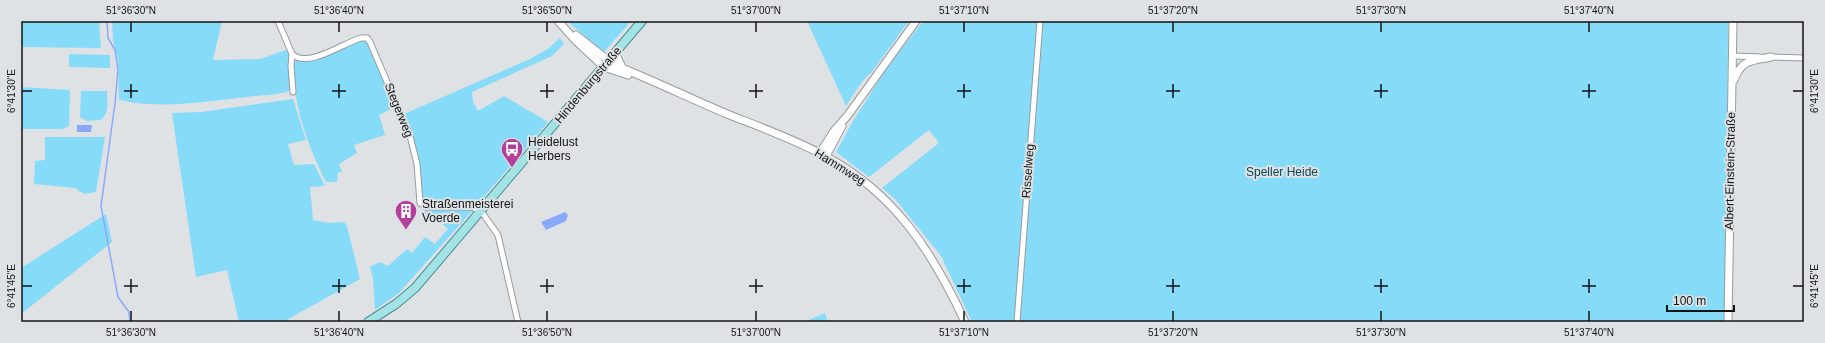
<svg xmlns="http://www.w3.org/2000/svg" width="1825" height="343" viewBox="0 0 1825 343" font-family="Helvetica,sans-serif">
  <style>
    .green { fill: #86dbf9 }
    .water { fill: #8ba9fb }
    .lines { fill: none; stroke-linecap: round; stroke-linejoin: round }
    .stream { stroke: #8ba9fb; stroke-width: 1.5 }
    .street-casing { stroke: #979b9d; stroke-width: 7 }
    .secondary-casing { stroke: #979b9d; stroke-width: 9 }
    .primary-casing { stroke: #498e92; stroke-width: 10 }
    .street { stroke: #fff; stroke-width: 5 }
    .secondary { stroke: #fff; stroke-width: 7 }
    .primary { stroke: #a3e3e6; stroke-width: 8 }
    .ticks { fill: none; stroke: #121314; stroke-width: 1.5 }
    .labels { text-anchor: middle; dominant-baseline: central; stroke-width: 4; stroke-linejoin: round; paint-order: stroke }
    .street-label { font-size: 12px; fill: #121314; stroke: #dee2e4 }
    .poi-label { font-size: 12px; fill: #121314; stroke: #dee2e4; text-anchor: start }
    .park-label { font-size: 12px; fill: #0e4656; stroke: #dee2e4 }
    .neatline { fill: none; stroke: #121314; stroke-width: 1.5 }
    .ticks-label { font-size: 10px; text-anchor: middle; fill: #121314 }
  </style>
  <rect width="100%" height="100%" fill="#dee2e4"/>
  <g class="green">
    <polygon points="21,21 99,21 101,48 21,47"/>
    <path d="M112 21H222L213 60 260 59 289 49 291 55V90C280 95 266 95 254 96 220 100 151 111 119 99L118 61 113 40Z"/>
    <polygon points="567,21 631,21 604,52"/>
    <path d="M807 21H909L871 73C863 78 852 97 846 106Z"/>
    <polygon points="923,21 1728,21 1726,322 972,322 941,256 895,199 882,188 939,143 929,130 869,177 836,152 853,121 885,71"/>
    <polygon points="560,38 564,44 552,56 472,92 473,102 478,111 504,96 548,122 477,205 429,204 422,200 420,167 404,114 530,59 548,49"/>
    <path d="M359 40H366L369 43 397 106 379 115 385 135 354 145 357 153 339 164 342 172H338L337 182H326C308 146 293 105 293 64L296 60H300Z"/>
    <polygon points="69,54 110,55 110,68 69,67"/>
    <polygon points="21,87 70,90 69,126 62,129 21,129"/>
    <path d="M81 91H107C107 101 110 112 101 120L87 121 80 117Z"/>
    <polygon points="293,99 306,140 288,144 294,165 314,164 325,186 310,187 313,220 329,223 344,222 347,226 360,279 283,322 239,322 227,270 196,277 172,113 201,112"/>
    <polygon points="45,137 105,137 96,192 84,194 75,188 34,184 35,161 45,160"/>
    <polygon points="426,209 470,209 472,211 399,293 375,310 373,278 370,267 380,262 388,266 407,249 412,253 425,237 435,244 448,229 438,220 424,213"/>
    <polygon points="106,214 112,242 21,314 21,268"/>
    <polygon points="825,313 828,322 804,322"/>
  </g>
  <g class="water">
    <polygon points="77,125 92,125 91,132 77,132"/>
    <polygon points="565,212 568,215 566,221 546,230 541,222"/>
  </g>
  <g class="lines">
    <polyline class="stream" points="107,21 108,38 115,50 118,70 115,103 101,206 118,297 129,312 130,322"/>
    <g class="street-casing">
      <g id="street">
        <path d="M278 21 292 54C308 69 343 43 361 38H367L370 42 410 136 417 164 420 203 426 207H471L481 211 498 235 518 322"/>
        <polyline points="292,54 291,66 293,92"/>
        <polyline points="1733,56 1761,57"/>
        <polyline points="1769,57 1804,58"/>
        <polyline points="1017,322 1040,21"/>
      </g>
    </g>
    <g class="secondary-casing">
      <g id="secondary">
        <polyline points="558,21 576,41 604,67 628,75"/>
        <polyline points="576,35 604,57 613,61"/>
        <polyline points="615,53 621,65"/>
        <path d="M607 62C648 78 687 97 727 114 760 127 794 139 825 156 895 193 933 253 965 322"/>
        <path d="M1734 80C1742 59 1751 61 1771 57"/>
        <polyline points="820,153 834,131 848,115 916,21"/>
        <polyline points="826,156 842,126"/>
        <polyline points="1728,322 1733,21"/>
      </g>
    </g>
    <g class="primary-casing">
      <polyline id="primary" points="368,322 396,304 415,288 642,21"/>
    </g>
    <use href="#street" class="street"/>
    <use href="#secondary" class="secondary"/>
    <use href="#primary" class="primary"/>
  </g>
  <path class="ticks" d="M131 22V32M339 22V32M547 22V32M756 22V32M964 22V32M1173 22V32M1381 22V32M1589 22V32M131 84V98M339 84V98M547 84V98M756 84V98M964 84V98M1173 84V98M1381 84V98M1589 84V98M22 91H32M124 91H138M332 91H346M540 91H554M749 91H763M957 91H971M1166 91H1180M1374 91H1388M1582 91H1596M1793 91H1803M131 279V293M339 279V293M547 279V293M756 279V293M964 279V293M1173 279V293M1381 279V293M1589 279V293M22 286H32M124 286H138M332 286H346M540 286H554M749 286H763M957 286H971M1166 286H1180M1374 286H1388M1582 286H1596M1793 286H1803M131 311V321M339 311V321M547 311V321M756 311V321M964 311V321M1173 311V321M1381 311V321M1589 311V321"/>
  <defs>
    <g id="bus-pin" transform="scale(1.15)"><path d="M0 17L-7.5 6A9.5 9.5 0 1 1 7.5 6Z" fill="#b13f9b" stroke="#dee2e4"/><path d="M-5-6H5V4H4V6H2V4H-2V6H-4V4H-5ZM-3.5-4V0h7V-4ZM-3.5 1.2v1.5H-2V1.2ZM2 1.2v1.5H3.5V1.2Z" fill="#fff"/></g>
    <g id="building-pin" transform="scale(1.15)"><path d="M0 17L-7.5 6A9.5 9.5 0 1 1 7.5 6Z" fill="#b13f9b" stroke="#dee2e4"/><path d="M-4-6H4V6H1V3H-1V6H-4ZM-2.5-4.3h1.7v1.8h-1.7ZM.8-4.3h1.7v1.8H.8ZM-2.5-1h1.7V.8h-1.7ZM.8-1h1.7V.8H.8Z" fill="#fff"/></g>
  </defs>
  <g fill-rule="evenodd">
    <use href="#bus-pin" x="512" y="149"/>
    <use href="#building-pin" x="406" y="211"/>
  </g>
  <g class="labels">
    <g class="street-label">
      <text transform="translate(588 85) rotate(-50)">Hindenburgstraße</text>
      <text transform="translate(399 110) rotate(68)">Stegerweg</text>
      <text transform="translate(840 167) rotate(32)">Hammweg</text>
      <text transform="translate(1028 171) rotate(-86)">Risselweg</text>
      <text transform="translate(1730 171) rotate(-89)">Albert-Einstein-Straße</text>
    </g>
    <g class="poi-label">
      <text x="528" y="142">Heidelust<tspan x="528" dy="14">Herbers</tspan></text>
      <text x="422" y="204">Straßenmeisterei<tspan x="422" dy="14">Voerde</tspan></text>
    </g>
    <g class="park-label">
      <text x="1282" y="172">Speller Heide</text>
    </g>
  </g>
  <rect width="1825" height="343" fill="none" stroke="#dee2e4" stroke-width="44"/>
  <path d="M1667 305v6h67v-6" fill="none" stroke="#121314" stroke-width="2"/>
  <text x="1673" y="305" font-size="12" fill="#121314" stroke="#dee2e4" stroke-width="3" paint-order="stroke">100 m</text>
  <rect x="22" y="22" width="1781" height="299" class="neatline"/>
  <g class="ticks-label">
    <text x="131" y="14">51°36'30"N</text>
    <text x="339" y="14">51°36'40"N</text>
    <text x="547" y="14">51°36'50"N</text>
    <text x="756" y="14">51°37'00"N</text>
    <text x="964" y="14">51°37'10"N</text>
    <text x="1173" y="14">51°37'20"N</text>
    <text x="1381" y="14">51°37'30"N</text>
    <text x="1589" y="14">51°37'40"N</text>
    <text transform="translate(1814 91) rotate(-90)" y="4">6°41'30"E</text>
    <text transform="translate(11 91) rotate(-90)" y="4">6°41'30"E</text>
    <text transform="translate(1814 286) rotate(-90)" y="4">6°41'45"E</text>
    <text transform="translate(11 286) rotate(-90)" y="4">6°41'45"E</text>
    <text x="131" y="336">51°36'30"N</text>
    <text x="339" y="336">51°36'40"N</text>
    <text x="547" y="336">51°36'50"N</text>
    <text x="756" y="336">51°37'00"N</text>
    <text x="964" y="336">51°37'10"N</text>
    <text x="1173" y="336">51°37'20"N</text>
    <text x="1381" y="336">51°37'30"N</text>
    <text x="1589" y="336">51°37'40"N</text>
  </g>
</svg>
